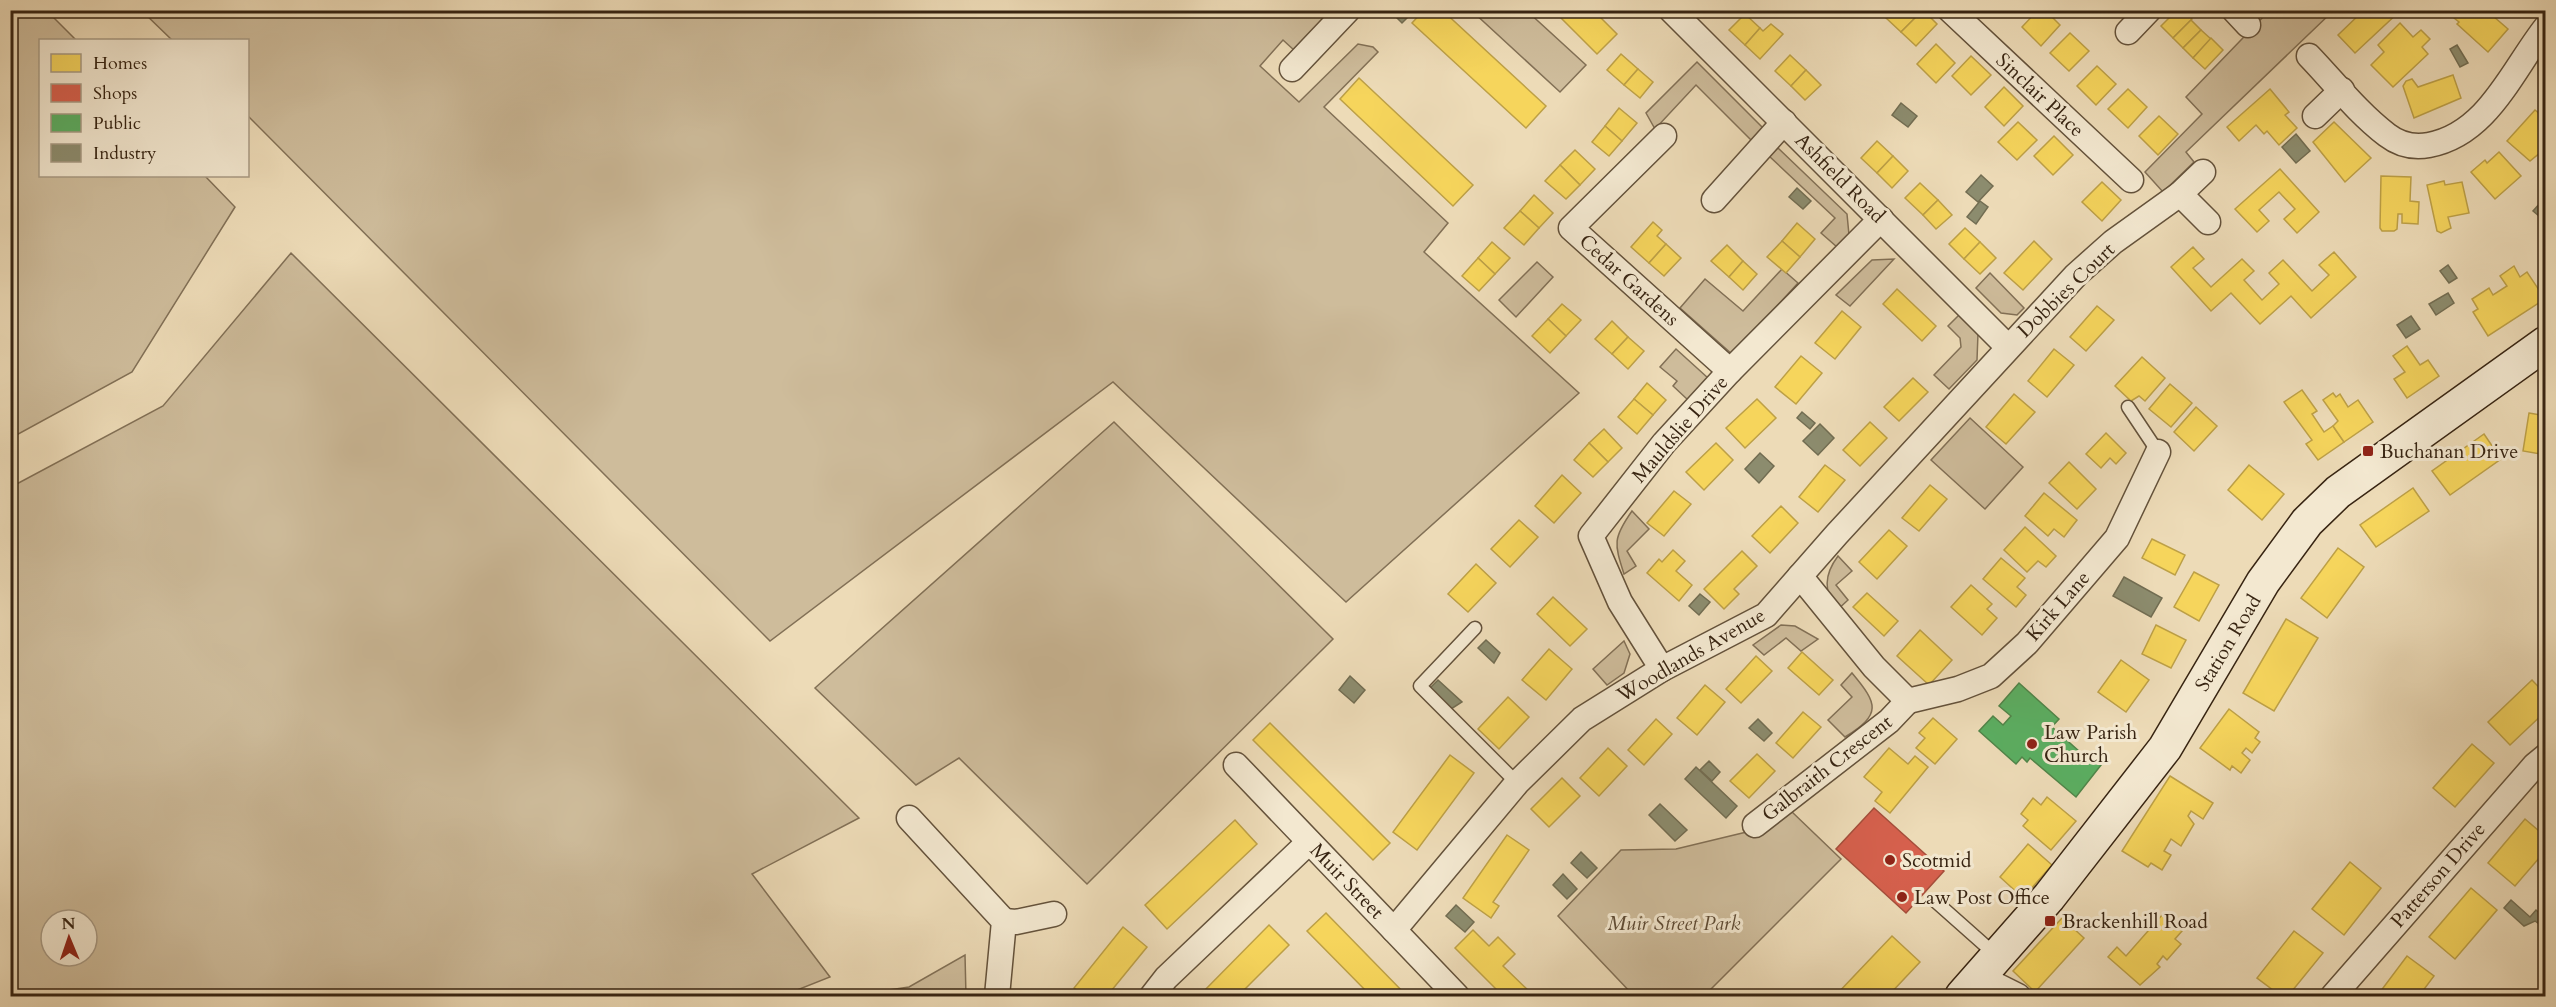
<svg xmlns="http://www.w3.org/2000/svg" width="2556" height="1007" viewBox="0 0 2556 1007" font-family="Cardo,serif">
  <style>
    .green { fill: #cebc9b; stroke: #827056; stroke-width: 1.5; fill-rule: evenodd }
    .homes { fill: #f6d55c; stroke: #bda046; stroke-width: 1.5 }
    .shops { fill: #d6604d; stroke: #a64e3b; stroke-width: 1.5 }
    .public { fill: #5aae61; stroke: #508549; stroke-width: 1.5 }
    .industry { fill: #8c8c6e; stroke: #726d52; stroke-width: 1.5 }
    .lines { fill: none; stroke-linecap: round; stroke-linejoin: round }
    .lane-casing { stroke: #64523b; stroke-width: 15 }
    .street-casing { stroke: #64523b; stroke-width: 27 }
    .secondary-casing { stroke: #372412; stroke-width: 36 }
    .lane { stroke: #f3e8d0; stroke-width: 12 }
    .street { stroke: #f3e8d0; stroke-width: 24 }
    .secondary { stroke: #f3e8d0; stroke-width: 33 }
    .poi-dot { fill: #8f2418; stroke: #f3e8d0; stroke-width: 2 }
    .labels { text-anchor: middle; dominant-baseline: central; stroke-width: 6; stroke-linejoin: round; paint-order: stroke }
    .street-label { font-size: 20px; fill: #372412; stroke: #f3e8d0 }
    .poi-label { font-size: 20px; fill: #372412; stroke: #f3e8d0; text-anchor: start }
    .park-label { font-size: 20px; font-style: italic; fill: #5d4a34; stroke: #f3e8d0 }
  </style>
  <rect width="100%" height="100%" fill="#eddbb7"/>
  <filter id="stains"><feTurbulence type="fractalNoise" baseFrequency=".00333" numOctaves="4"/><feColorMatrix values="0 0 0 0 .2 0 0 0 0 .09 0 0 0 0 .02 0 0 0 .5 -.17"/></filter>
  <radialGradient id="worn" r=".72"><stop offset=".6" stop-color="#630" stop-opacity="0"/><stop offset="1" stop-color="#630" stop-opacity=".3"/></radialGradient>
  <g class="green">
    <polygon points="11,10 47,11 76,40 40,40 40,176 205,176 235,207 132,372 11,438"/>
    <polygon points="142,11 1333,11 1295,51 1283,40 1260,66 1299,102 1358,44 1373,47 1378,52 1324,107 1448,223 1424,252 1579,393 1346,602 1113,382 770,641 248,116 248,40 172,40"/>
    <polygon points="1472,11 1527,11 1586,65 1560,92"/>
    <polygon points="2265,11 2333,11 2186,152 2194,162 2163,192 2145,172 2202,114 2186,97 2267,13"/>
    <polygon points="1697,62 1764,129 1752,141 1696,85 1655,129 1646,113"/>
    <polygon points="1778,148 1847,214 1849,235 1837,247 1821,233 1835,218 1769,156"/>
    <path d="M291 253 859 818 752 874 830 977 782 996H11V487L163 406ZM51 920H87V956H51Z"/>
    <polygon points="1894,259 1850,306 1836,295 1872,260"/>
    <polygon points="1537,262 1553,277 1516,317 1499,300"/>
    <polygon points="1782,269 1798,283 1733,355 1680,308 1705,279 1743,311"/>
    <polygon points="1990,273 2024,308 2017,315 2001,313 1976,288"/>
    <polygon points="1959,315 1978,333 1977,360 1949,389 1934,375 1961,347 1960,338 1948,326"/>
    <polygon points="1676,349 1708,378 1688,400 1673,386 1677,381 1660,367"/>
    <polygon points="1970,418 2023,467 1985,509 1931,460"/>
    <polygon points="1114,422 1333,639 1087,884 959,758 916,785 815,688"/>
    <path d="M1632 511 1649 529 1627 551 1636 566 1624 574C1614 543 1613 538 1632 511Z"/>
    <path d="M1838 556 1852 571 1836 585 1848 600 1835 612C1825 590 1823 576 1838 556Z"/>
    <polygon points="1781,625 1795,626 1818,639 1801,651 1786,638 1764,655 1753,645"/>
    <polygon points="1624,641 1630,654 1624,673 1607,685 1593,669"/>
    <path d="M1852 673C1878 704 1882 714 1845 737L1828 720 1852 697 1841 685Z"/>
    <polygon points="1791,811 1841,859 1704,996 1634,996 1558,916 1621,850 1676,849 1759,829"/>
    <polygon points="965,955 966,996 849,996 909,987"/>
  </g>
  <g class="homes">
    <polygon points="1424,10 1442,10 1546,106 1526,128 1412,23"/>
    <polygon points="1553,10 1593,10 1617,34 1597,54"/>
    <polygon points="1894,10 1916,10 1919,14 1901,32 1886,18"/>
    <polygon points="2038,10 2045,10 2060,25 2041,46 2022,27"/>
    <polygon points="2177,10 2184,10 2192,19 2173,38 2161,26"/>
    <polygon points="2364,10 2401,10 2355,53 2338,35"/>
    <polygon points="2457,10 2466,15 2469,10 2486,10 2508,29 2488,52 2457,24 2459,22 2454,18"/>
    <polygon points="1926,13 1937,24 1916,46 1901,32 1919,14 1922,17"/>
    <polygon points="1745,14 1760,28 1745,45 1729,30"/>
    <polygon points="2191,20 2201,30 2183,48 2173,38"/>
    <polygon points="2400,23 2413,37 2421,30 2430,39 2422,47 2428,54 2393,87 2371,65 2384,52 2378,45"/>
    <polygon points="1771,24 1783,34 1760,59 1745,45 1760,28 1763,31"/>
    <polygon points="2201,30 2211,39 2193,58 2183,48"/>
    <polygon points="2070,33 2089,51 2069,71 2050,53"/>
    <polygon points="2211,38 2223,50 2205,69 2193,58"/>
    <polygon points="1936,44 1955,63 1936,83 1917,64"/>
    <polygon points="1621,54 1638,69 1624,85 1607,70"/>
    <polygon points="1790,55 1806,70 1791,86 1775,71"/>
    <polygon points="1971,56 1991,75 1971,95 1952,76"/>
    <polygon points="2097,66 2116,84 2096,105 2077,86"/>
    <polygon points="1638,69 1653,82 1640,98 1624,85"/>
    <polygon points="1806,70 1821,85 1805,100 1791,86"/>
    <polygon points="2453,75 2461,98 2414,118 2403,86 2406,81 2412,79 2418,87"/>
    <polygon points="1359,78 1473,185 1453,206 1340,99"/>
    <polygon points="2004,87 2023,106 2004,126 1985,107"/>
    <polygon points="2128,89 2147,107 2128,128 2108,109"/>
    <polygon points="2270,89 2289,112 2285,115 2297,128 2279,145 2267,131 2264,134 2256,125 2239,141 2227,127"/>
    <polygon points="1619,108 1637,123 1622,141 1605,126"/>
    <polygon points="2535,110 2546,119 2546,148 2530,161 2507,141"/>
    <polygon points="2159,116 2178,134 2158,155 2139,136"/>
    <polygon points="2018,122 2037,140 2017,160 1998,142"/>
    <polygon points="2334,122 2371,158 2345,182 2313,142"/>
    <polygon points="1605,126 1622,141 1609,156 1592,142"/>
    <polygon points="2054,136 2073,155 2053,175 2034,156"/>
    <polygon points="1877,141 1893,156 1877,173 1861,158"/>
    <polygon points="1575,150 1595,169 1580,185 1560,165"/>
    <polygon points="2499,152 2521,176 2495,199 2471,172 2485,160 2487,163"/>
    <polygon points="1893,156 1908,171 1892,188 1877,173"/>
    <polygon points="1560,165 1580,185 1566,199 1545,181"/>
    <polygon points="2280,169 2319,212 2297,233 2284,219 2295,209 2279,192 2259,210 2269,221 2257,232 2235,209"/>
    <polygon points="2381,176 2411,177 2410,201 2419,202 2418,224 2402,223 2402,214 2398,214 2397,229 2394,231 2382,231 2380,228"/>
    <polygon points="2444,181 2445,185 2462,182 2469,213 2448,217 2451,228 2441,233 2437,231 2427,185"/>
    <polygon points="2102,182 2121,200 2102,221 2082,202"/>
    <polygon points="1920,183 1938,200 1923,215 1905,198"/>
    <polygon points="1534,195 1553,213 1539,228 1520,211"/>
    <polygon points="1938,200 1952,215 1936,229 1923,215"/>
    <polygon points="1520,211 1539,228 1524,245 1504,228"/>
    <polygon points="1653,222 1662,230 1657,236 1666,244 1649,263 1631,247"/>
    <polygon points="1797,223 1815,239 1800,257 1782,241"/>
    <polygon points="1965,228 1980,242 1964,259 1949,244"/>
    <polygon points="1782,241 1800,257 1786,273 1767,257"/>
    <polygon points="2034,241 2052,259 2023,290 2004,273"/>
    <polygon points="1492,242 1510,258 1495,274 1478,258"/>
    <polygon points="1980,242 1996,258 1980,274 1964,259"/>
    <polygon points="1666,244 1681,258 1664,276 1649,263"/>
    <polygon points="1727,245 1743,261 1729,277 1711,261"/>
    <polygon points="2193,247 2204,259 2193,268 2211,287 2242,259 2254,271 2244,280 2262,300 2279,284 2269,273 2283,260 2312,291 2329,275 2319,265 2334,252 2356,277 2311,318 2291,296 2260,324 2231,293 2211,311 2171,267"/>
    <polygon points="1478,258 1495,274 1479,291 1462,276"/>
    <polygon points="1743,261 1757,274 1743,290 1729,277"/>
    <polygon points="2514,266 2520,277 2527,272 2545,299 2488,336 2473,312 2478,309 2472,299 2489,288 2493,295 2507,286 2500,276"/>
    <polygon points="1897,289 1936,326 1922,341 1883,304"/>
    <polygon points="1562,304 1581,320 1566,336 1548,319"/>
    <polygon points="2097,306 2114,320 2086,351 2070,337"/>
    <polygon points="1842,311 1861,327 1835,359 1815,343"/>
    <polygon points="1548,319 1566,336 1550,353 1532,336"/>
    <polygon points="1612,321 1628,337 1612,354 1595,339"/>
    <polygon points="1628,337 1644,351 1628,369 1612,354"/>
    <polygon points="2407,346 2420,365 2428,360 2439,376 2407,398 2394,379 2405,372 2393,356"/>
    <polygon points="2054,349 2074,365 2047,397 2028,381"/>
    <polygon points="1801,356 1822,373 1796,404 1775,387"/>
    <polygon points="2142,357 2165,378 2145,401 2139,396 2131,401 2115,386"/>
    <polygon points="1913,378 1928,392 1899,421 1884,407"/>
    <polygon points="1647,383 1666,400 1653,415 1634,399"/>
    <polygon points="2170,384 2192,403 2171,427 2149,409"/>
    <polygon points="2302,390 2317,411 2312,414 2324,432 2333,426 2344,442 2318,460 2306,444 2312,440 2284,402"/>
    <polygon points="2333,393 2336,397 2340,394 2348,407 2358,400 2373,422 2344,442 2333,426 2338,421 2323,400"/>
    <polygon points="2014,394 2035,412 2006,444 1986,427"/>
    <polygon points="1634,399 1653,415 1637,434 1618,417"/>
    <polygon points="1757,399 1776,418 1745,448 1726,428"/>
    <polygon points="2196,407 2217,426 2194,451 2174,432"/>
    <polygon points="2529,413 2546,416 2546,455 2523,451"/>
    <polygon points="1870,422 1887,438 1860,466 1843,450"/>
    <polygon points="1604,429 1622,448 1608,462 1589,443"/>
    <polygon points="2106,433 2126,453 2116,464 2110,458 2101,468 2086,454"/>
    <polygon points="2484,434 2501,459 2450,495 2432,471"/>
    <polygon points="1589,443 1608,462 1593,477 1574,460"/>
    <polygon points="1716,443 1733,460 1704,490 1686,472"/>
    <polygon points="2069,462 2096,489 2077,509 2049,483"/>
    <polygon points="1825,465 1845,480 1818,512 1799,497"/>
    <polygon points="2249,465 2284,494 2262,520 2228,490"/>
    <polygon points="1562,475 1581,493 1554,523 1535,506"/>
    <polygon points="1930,485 1947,499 1919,531 1902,518"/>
    <polygon points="2413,488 2429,511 2376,547 2360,525"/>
    <polygon points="1674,491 1691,504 1664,536 1647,523"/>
    <polygon points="2044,493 2077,520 2064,537 2054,529 2048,536 2025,516"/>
    <polygon points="1781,506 1798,523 1770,553 1752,536"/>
    <polygon points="1519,520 1538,537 1510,567 1491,549"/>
    <polygon points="2025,527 2056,556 2046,567 2038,561 2027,572 2004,550"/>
    <polygon points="1889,530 1907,546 1877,579 1859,562"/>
    <polygon points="2152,539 2185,555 2175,575 2142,558"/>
    <polygon points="2338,548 2364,567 2327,618 2301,598"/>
    <polygon points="1673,550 1685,561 1676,571 1692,585 1679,601 1647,573 1659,559 1662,562"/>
    <polygon points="1742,551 1757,566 1734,589 1739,594 1724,609 1704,589"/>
    <polygon points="2001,558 2025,578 2017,587 2026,595 2016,607 1983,579"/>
    <polygon points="1476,564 1496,583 1468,612 1448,594"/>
    <polygon points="2194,572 2219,585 2199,621 2174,607"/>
    <polygon points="1971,585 1992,604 1987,609 1997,618 1982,635 1951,607"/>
    <polygon points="1867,593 1898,621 1884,636 1853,607"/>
    <polygon points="1553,597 1587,629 1570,646 1537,614"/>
    <polygon points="2286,619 2318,638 2274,711 2243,693"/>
    <polygon points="2156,625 2186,640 2171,668 2142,654"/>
    <polygon points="1920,630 1952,660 1929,685 1897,656"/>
    <polygon points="1549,649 1572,669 1546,700 1522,680"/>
    <polygon points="1802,652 1833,680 1819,695 1788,668"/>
    <polygon points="1756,656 1772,671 1741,703 1726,689"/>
    <polygon points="2121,660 2149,680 2126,712 2098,692"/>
    <polygon points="2532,680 2546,695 2546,711 2510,745 2488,722"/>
    <polygon points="1705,685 1725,702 1697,735 1677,718"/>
    <polygon points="1508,697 1529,717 1499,749 1478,729"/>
    <polygon points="2229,709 2259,732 2255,738 2260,742 2252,753 2246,748 2242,753 2250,760 2241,773 2232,766 2230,770 2200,748"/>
    <polygon points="1803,712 1821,727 1793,758 1776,743"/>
    <polygon points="1933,718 1957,739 1935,764 1916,748 1925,738 1919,733"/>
    <polygon points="1656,719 1672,734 1644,765 1628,750"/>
    <polygon points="1270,723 1390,843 1373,860 1253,740"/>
    <polygon points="2472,744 2494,763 2455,807 2433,788"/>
    <polygon points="1608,748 1627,766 1599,796 1580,778"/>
    <polygon points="1889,748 1908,764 1915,756 1928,767 1890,813 1875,801 1882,792 1864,777"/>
    <polygon points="1757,754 1775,771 1749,798 1730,781"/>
    <polygon points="1450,755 1474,773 1417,850 1393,832"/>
    <polygon points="2170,776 2213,803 2203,819 2191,811 2188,816 2194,824 2181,846 2171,839 2164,851 2171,855 2162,870 2151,863 2148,867 2122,851"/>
    <polygon points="1562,778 1580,796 1549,827 1531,809"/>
    <polygon points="2047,797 2076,821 2051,850 2023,826 2028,820 2021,814 2033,798 2041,805"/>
    <polygon points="2525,819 2546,837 2546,850 2515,886 2488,863"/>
    <polygon points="1235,820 1257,844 1167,929 1145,905"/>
    <polygon points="1507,835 1529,850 1493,902 1499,906 1491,918 1463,898"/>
    <polygon points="2028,844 2052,865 2023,898 2000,877"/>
    <polygon points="2350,862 2381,888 2344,935 2312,909"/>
    <polygon points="2471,888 2497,910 2455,959 2429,937"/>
    <polygon points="1326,913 1407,996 1371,996 1307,931"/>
    <polygon points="2163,914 2182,931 2175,939 2181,944 2167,960 2163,956 2157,964 2160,967 2140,985 2108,957 2117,947 2126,956"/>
    <polygon points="2062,918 2084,938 2035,992 2013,971"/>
    <polygon points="1269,925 1289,945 1238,996 1199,996"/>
    <polygon points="1123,927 1147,947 1107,996 1085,996 1074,988"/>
    <polygon points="1473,930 1489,946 1498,937 1515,954 1503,966 1534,996 1503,996 1455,948"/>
    <polygon points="2294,931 2323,953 2288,996 2281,996 2257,978"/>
    <polygon points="1892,936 1920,962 1888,996 1835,996"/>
    <polygon points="2407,956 2434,976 2419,996 2377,996"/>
  </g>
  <polygon class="shops" points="1874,808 1944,871 1906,913 1836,849"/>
  <polygon class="public" points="2019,683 2059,719 2048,731 2052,727 2089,760 2092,757 2101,765 2076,797 2030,758 2027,762 2022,757 2016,764 1979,731 1993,716 2003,725 2011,716 1999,706"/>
  <g class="industry">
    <polygon points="1389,10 1415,10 1402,23"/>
    <polygon points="2457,45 2468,63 2460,67 2450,49"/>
    <polygon points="1901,103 1917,116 1908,127 1892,115"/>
    <polygon points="2296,134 2310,151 2296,163 2282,147"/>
    <polygon points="1981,175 1993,186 1978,202 1966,192"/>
    <polygon points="1797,188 1811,201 1803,209 1789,197"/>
    <polygon points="1980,201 1988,207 1976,224 1967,217"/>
    <polygon points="2541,202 2546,207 2546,222 2533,211"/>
    <polygon points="2448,265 2457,278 2449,283 2440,271"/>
    <polygon points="2448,293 2454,303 2436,315 2429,304"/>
    <polygon points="2411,316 2420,329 2406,338 2397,325"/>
    <polygon points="1802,412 1815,423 1810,429 1797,418"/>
    <polygon points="1820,424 1834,438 1818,455 1803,441"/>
    <polygon points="1760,453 1774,466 1759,483 1745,469"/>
    <polygon points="2124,577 2162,598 2151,617 2113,596"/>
    <polygon points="1700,594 1710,602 1699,615 1689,606"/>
    <polygon points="1486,640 1500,653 1494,663 1478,648"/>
    <polygon points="1350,676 1365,690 1354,703 1339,690"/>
    <polygon points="1438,680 1462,702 1451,709 1429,689"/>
    <polygon points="1758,719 1772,733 1764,741 1749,728"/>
    <polygon points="1709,761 1720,772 1712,781 1700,770"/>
    <polygon points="1696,767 1737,806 1726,818 1685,779"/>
    <polygon points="1660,804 1687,830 1675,841 1649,815"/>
    <polygon points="1581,852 1597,868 1587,878 1571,863"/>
    <polygon points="1563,874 1577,889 1567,899 1553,885"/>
    <polygon points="2511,900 2530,917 2536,910 2546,919 2546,929 2535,921 2524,926 2504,908"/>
    <polygon points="1456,905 1474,922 1465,932 1446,916"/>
  </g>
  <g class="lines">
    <g class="lane-casing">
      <g id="lane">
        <polyline points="2128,407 2158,452"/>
        <polyline points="1475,628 1420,686 1517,783"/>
        <polyline points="1935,901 1997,956"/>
      </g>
    </g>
    <g class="street-casing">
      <g id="street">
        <polyline points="1671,10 2008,347"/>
        <polyline points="1950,10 2131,180"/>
        <polyline points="2234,10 2248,25"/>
        <polyline points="2128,32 2149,10"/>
        <path d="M2309 56C2334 82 2358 113 2387 135 2400 145 2413 148 2429 145 2488 134 2512 70 2546 27"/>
        <polyline points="1292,69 1348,10"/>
        <polyline points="2315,116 2342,90"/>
        <polyline points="1664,136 1571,228 1730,371"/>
        <polyline points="2180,194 2203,172"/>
        <polyline points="1714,200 1784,122"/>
        <polyline points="1662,669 1620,602 1591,536 1664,443 1730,371 1881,219"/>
        <polyline points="1908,701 1958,689 1991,676 2027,643 2117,538 2158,452"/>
        <polyline points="1236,765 1457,996"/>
        <polyline points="909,818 1004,921 997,996"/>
        <polyline points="1755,825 1889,721 1908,701 1874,667 1800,576"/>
        <polyline points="1004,921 1016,922 1054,914"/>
        <polyline points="1394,930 1517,783 1582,719 1662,669 1766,615 1837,534 2076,275 2113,242 2180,194 2208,222"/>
        <polyline points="1980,977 2018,996"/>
        <polyline points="1152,996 1166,978 1309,842"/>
        <polyline points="2333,996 2535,765 2546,756"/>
      </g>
    </g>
    <g class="secondary-casing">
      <polyline id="secondary" points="1962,996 2049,897 2165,748 2263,582 2307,522 2338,492 2546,343"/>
    </g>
    <use href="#lane" class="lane"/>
    <use href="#street" class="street"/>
    <use href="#secondary" class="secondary"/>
  </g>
  <g class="poi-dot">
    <rect x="2362" y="445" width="12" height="12" rx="3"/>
    <circle cx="2032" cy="744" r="6"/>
    <circle cx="1890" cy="860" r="6"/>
    <circle cx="1902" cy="897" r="6"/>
    <rect x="2044" y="915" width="12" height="12" rx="3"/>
  </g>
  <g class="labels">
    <g class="street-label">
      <text transform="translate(2040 95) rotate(43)">Sinclair Place</text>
      <text transform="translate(1840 178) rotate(45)">Ashfield Road</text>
      <text transform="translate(1629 280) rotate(42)">Cedar Gardens</text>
      <text transform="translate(2066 290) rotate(-44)">Dobbies Court</text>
      <text transform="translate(1680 429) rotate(-49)">Mauldslie Drive</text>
      <text transform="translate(2058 606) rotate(-49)">Kirk Lane</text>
      <text transform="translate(2228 643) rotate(-59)">Station Road</text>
      <text transform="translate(1691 655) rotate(-30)">Woodlands Avenue</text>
      <text transform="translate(1827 768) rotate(-38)">Galbraith Crescent</text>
      <text transform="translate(2438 875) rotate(-49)">Patterson Drive</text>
      <text transform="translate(1347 881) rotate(46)">Muir Street</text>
    </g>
    <g class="poi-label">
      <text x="2380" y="451">Buchanan Drive</text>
      <text x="2044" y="732">Law Parish<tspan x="2044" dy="23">Church</tspan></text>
      <text x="1902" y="860">Scotmid</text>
      <text x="1914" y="897">Law Post Office</text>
      <text x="2062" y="921">Brackenhill Road</text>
    </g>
    <g class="park-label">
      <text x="1674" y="923">Muir Street Park</text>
    </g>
  </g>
  <rect width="2556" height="1007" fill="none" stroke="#eddbb7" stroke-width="36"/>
  <rect x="12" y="12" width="2532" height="983" fill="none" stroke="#372412" stroke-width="3"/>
  <rect x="18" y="18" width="2520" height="971" fill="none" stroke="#372412" stroke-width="1.5"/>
  <rect x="39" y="39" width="210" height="138" fill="#f3e8d0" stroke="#a89a84" stroke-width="1.5"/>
  <rect x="51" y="54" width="30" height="18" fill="#f6d55c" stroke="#a89a84" stroke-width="1.5"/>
  <text x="93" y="69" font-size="18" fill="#372412">Homes</text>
  <rect x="51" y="84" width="30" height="18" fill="#d6604d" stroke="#a89a84" stroke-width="1.5"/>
  <text x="93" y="99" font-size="18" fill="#372412">Shops</text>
  <rect x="51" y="114" width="30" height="18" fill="#5aae61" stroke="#a89a84" stroke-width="1.5"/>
  <text x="93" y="129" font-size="18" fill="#372412">Public</text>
  <rect x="51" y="144" width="30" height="18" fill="#8c8c6e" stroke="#a89a84" stroke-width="1.5"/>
  <text x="93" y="159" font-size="18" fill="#372412">Industry</text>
  <g transform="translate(69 938) rotate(358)"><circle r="28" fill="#f3e8d0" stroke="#a89a84" stroke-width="1.5"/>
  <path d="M0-4.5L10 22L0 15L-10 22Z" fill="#8f2418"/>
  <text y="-9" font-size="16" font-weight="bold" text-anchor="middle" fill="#372412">N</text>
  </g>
  <rect width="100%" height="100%" filter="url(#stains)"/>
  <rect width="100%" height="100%" fill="url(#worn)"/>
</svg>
